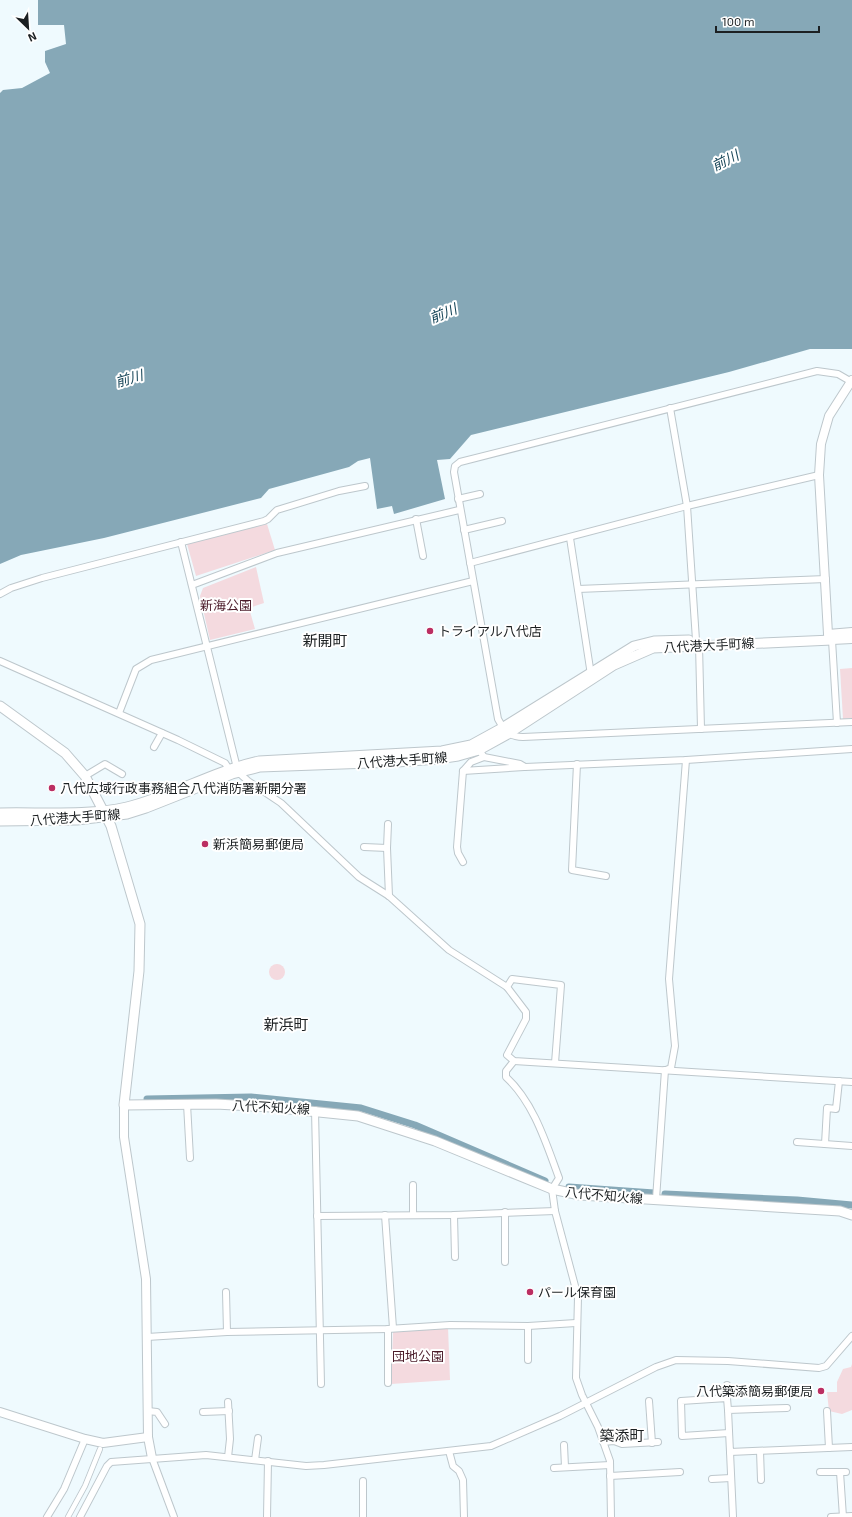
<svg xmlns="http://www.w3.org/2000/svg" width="852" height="1517" viewBox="0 0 852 1517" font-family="'Exo 2','Noto Sans JP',sans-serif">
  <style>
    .green { fill: #f4dadf }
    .water { fill: #86a8b7 }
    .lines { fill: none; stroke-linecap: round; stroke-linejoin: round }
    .canal { stroke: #86a8b7; stroke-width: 7 }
    .pedestrian-casing { stroke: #bdc7cc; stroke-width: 6 }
    .minor-casing { stroke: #bdc7cc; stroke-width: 8 }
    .tertiary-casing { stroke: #bdc7cc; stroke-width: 10 }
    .secondary-casing { stroke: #bdc7cc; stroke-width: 11 }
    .pedestrian { stroke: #fff; stroke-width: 4.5 }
    .minor { stroke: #fff; stroke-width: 6 }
    .tertiary { stroke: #fff; stroke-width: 8 }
    .secondary { stroke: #fff; stroke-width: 9 }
    .poi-dot { fill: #bb2e62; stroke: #fff; stroke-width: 1.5 }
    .labels { text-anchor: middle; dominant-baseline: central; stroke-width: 4; stroke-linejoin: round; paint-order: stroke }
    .park-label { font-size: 13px; fill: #4b1c2a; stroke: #fff }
    .poi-label { font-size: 13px; fill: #1c2022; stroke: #fff; text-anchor: start }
    .street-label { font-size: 13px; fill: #1c2022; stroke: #fff }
    .water-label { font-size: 14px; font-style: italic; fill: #154457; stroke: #fff }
    .quarter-label { font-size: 15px; fill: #1c2022; stroke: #fff }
  </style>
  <rect width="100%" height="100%" fill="#effafe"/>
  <g class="green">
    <polygon points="267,524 275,550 196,576 187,544"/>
    <polygon points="256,567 264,603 249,608 255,629 210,640 200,596 203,588"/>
    <polygon points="852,668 852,718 843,719 840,669"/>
    <circle cx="277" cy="972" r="8"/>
    <polygon points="448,1327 450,1380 391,1384 393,1332"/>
    <polygon points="852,1364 852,1410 842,1414 829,1411 827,1392 837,1392 837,1382 843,1369 851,1367"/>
  </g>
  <polygon class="water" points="38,0 852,0 852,349 810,349 729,372 471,435 450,459 437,460 445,499 394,514 392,506 377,509 370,458 358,461 349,467 269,489 261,498 104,538 21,555 0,564 0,93 3,90 22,88 50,73 45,62 45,51 66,44 64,25 38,25"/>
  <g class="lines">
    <g class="canal">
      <polyline points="147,1099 251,1097 361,1108 415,1125 545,1181"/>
      <polyline points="569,1187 654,1193"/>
      <polyline points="665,1194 797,1200 852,1205"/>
    </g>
    <g class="pedestrian-casing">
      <polyline id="pedestrian" points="68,1517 85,1486 100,1449"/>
    </g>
    <g class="minor-casing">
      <g id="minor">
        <path d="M850 381 838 374 817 371 460 462 455 466 454 472 498 719C504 730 509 737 523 737L852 722"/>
        <polyline points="670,408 687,506 696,640 699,645 701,729"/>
        <polyline points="458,499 480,494"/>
        <polyline points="416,519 423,556"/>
        <polyline points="464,530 502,521"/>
        <polyline points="570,538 591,675"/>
        <polyline points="181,542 238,772 248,781 281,803 359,877 389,896 449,950 507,987 526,1012 526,1019 507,1055 514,1061 852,1082"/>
        <polyline points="470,563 687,506 819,475"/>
        <polyline points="192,585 277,553 459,510"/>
        <polyline points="578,589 826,579"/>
        <polyline points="0,594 11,588 42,578 264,521 268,519 277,510 339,491 365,486"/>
        <polyline points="832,640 837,723"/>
        <polyline points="0,661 178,740 225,763 231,772"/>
        <polyline points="119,713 136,669 151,660 473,581"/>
        <polyline points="154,747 162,733"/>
        <polyline points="479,750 484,757 520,764 525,767 686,760 852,749"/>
        <polyline points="484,757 471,762 463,771 524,767"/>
        <polyline points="577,764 572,870 606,876"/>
        <polyline points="463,771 457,847 458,853 463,862"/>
        <polyline points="85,776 105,764 122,774"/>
        <polyline points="388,824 387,848 389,896"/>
        <polyline points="364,847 387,848"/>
        <polyline points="507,987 512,979 561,985 555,1063"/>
        <path d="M514 1061 506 1071V1077C534 1103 546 1143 559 1178L552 1189 555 1211 578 1297 576 1378 582 1395 598 1427 610 1461 611 1517"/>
        <polyline points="666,1070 671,1068 675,1046 669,979 686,760"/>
        <polyline points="187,1104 190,1158"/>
        <polyline points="315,1110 321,1384"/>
        <polyline points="797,1142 852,1146"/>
        <polyline points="825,1144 827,1108 836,1109 839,1081"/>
        <polyline points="413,1185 413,1215"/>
        <polyline points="656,1199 665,1070"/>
        <polyline points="505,1212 505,1262"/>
        <polyline points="385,1215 393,1328"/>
        <polyline points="454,1215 455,1257"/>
        <polyline points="317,1216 454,1215 555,1211"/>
        <polyline points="226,1292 227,1332"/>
        <polyline points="528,1326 528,1360"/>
        <polyline points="147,1337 227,1332 388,1329 450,1325 528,1326 576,1323"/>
        <polyline points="388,1383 388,1329"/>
        <polyline points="727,1398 727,1385"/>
        <polyline points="649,1401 652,1443"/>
        <polyline points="228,1402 230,1439 228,1457"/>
        <polyline points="787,1408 728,1410 730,1452 852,1447"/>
        <polyline points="728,1410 727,1398 681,1401 682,1436 729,1433"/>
        <polyline points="148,1411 157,1412 165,1424"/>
        <polyline points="827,1411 829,1448"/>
        <polyline points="203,1412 229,1411"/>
        <polyline points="603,1442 614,1441 622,1444 658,1442"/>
        <polyline points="564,1445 565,1467"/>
        <polyline points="449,1451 453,1466 459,1471 463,1480 464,1517"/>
        <polyline points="760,1451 761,1480"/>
        <polyline points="730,1452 733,1517"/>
        <polyline points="152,1458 174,1517"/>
        <polyline points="255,1460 258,1438"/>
        <polyline points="554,1468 610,1465"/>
        <polyline points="820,1472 840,1472"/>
        <polyline points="610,1476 680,1472"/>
        <polyline points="712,1479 731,1478"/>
        <polyline points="363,1481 363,1517"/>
        <polyline points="47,1517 64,1489 85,1439"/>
        <polyline points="80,1517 107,1466 111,1462 206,1455 306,1466 324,1465 491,1446 560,1416 656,1367 676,1360 728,1361 819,1368 826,1366 852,1336"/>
        <polyline points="267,1517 268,1461"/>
        <polyline points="831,1517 852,1516"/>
        <polyline points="843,1517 840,1472 846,1472"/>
      </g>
    </g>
    <g class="tertiary-casing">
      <g id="tertiary">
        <polyline points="852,380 829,416 821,444 819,475 828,634 832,640 852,639"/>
        <polyline points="828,634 852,632"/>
        <polyline points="124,1105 124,1137 146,1279 148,1437 152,1458"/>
        <polyline points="0,1412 85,1439 103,1443 148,1437"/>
      </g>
    </g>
    <g class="secondary-casing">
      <g id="secondary">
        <polyline points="0,706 65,753 85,776 111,826 140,924 139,971 124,1105 216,1104 270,1107 358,1116 435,1141 552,1189 580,1195 840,1211 852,1215"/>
        <path d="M0 813C40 812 88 816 127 807 172 796 213 771 259 761L442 751 471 745 502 728 634 646 654 641 689 640"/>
        <polyline points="0,821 77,820 127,814 146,808 232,774 260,767 397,762 438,759 458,756 479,750 508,734 614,665 653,648 832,640"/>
      </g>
    </g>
    <use href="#pedestrian" class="pedestrian"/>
    <use href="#minor" class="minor"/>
    <use href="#tertiary" class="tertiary"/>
    <use href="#secondary" class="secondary"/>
  </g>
  <g class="poi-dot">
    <circle cx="430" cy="631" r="4"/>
    <circle cx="52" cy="788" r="4"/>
    <circle cx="205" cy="844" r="4"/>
    <circle cx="530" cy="1292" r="4"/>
    <circle cx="821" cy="1391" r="4"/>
  </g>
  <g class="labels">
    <g class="park-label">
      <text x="226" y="605">新海公園</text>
      <text x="418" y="1356">団地公園</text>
    </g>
    <g class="poi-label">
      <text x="438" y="631">トライアル八代店</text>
      <text x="60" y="788">八代広域行政事務組合八代消防署新開分署</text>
      <text x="213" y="844">新浜簡易郵便局</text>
      <text x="538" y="1292">パール保育園</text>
      <text x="813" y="1391" text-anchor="end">八代築添簡易郵便局</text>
    </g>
    <g class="street-label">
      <text transform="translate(709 645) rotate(-3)">八代港大手町線</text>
      <text transform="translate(402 760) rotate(-4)">八代港大手町線</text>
      <text transform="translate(75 817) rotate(-4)">八代港大手町線</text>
      <text transform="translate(271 1107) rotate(3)">八代不知火線</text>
      <text transform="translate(604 1195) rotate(5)">八代不知火線</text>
    </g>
    <g class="water-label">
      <text transform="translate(725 160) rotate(-27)">前川</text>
      <text transform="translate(443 313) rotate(-22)">前川</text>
      <text transform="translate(129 378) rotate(-16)">前川</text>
    </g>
    <g class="quarter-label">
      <text x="325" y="640">新開町</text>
      <text x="286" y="1024">新浜町</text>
      <text x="622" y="1435">築添町</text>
    </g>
  </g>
  <g transform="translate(28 28) rotate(155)" stroke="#ffffff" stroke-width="3" paint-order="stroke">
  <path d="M0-3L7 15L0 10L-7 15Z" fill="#1c2022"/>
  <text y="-6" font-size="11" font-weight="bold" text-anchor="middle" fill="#1c2022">N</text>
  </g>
  <path d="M716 26v6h103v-6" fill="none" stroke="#1c2022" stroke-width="2"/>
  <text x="722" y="26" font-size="12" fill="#1c2022" stroke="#ffffff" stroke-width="3" paint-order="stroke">100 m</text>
</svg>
